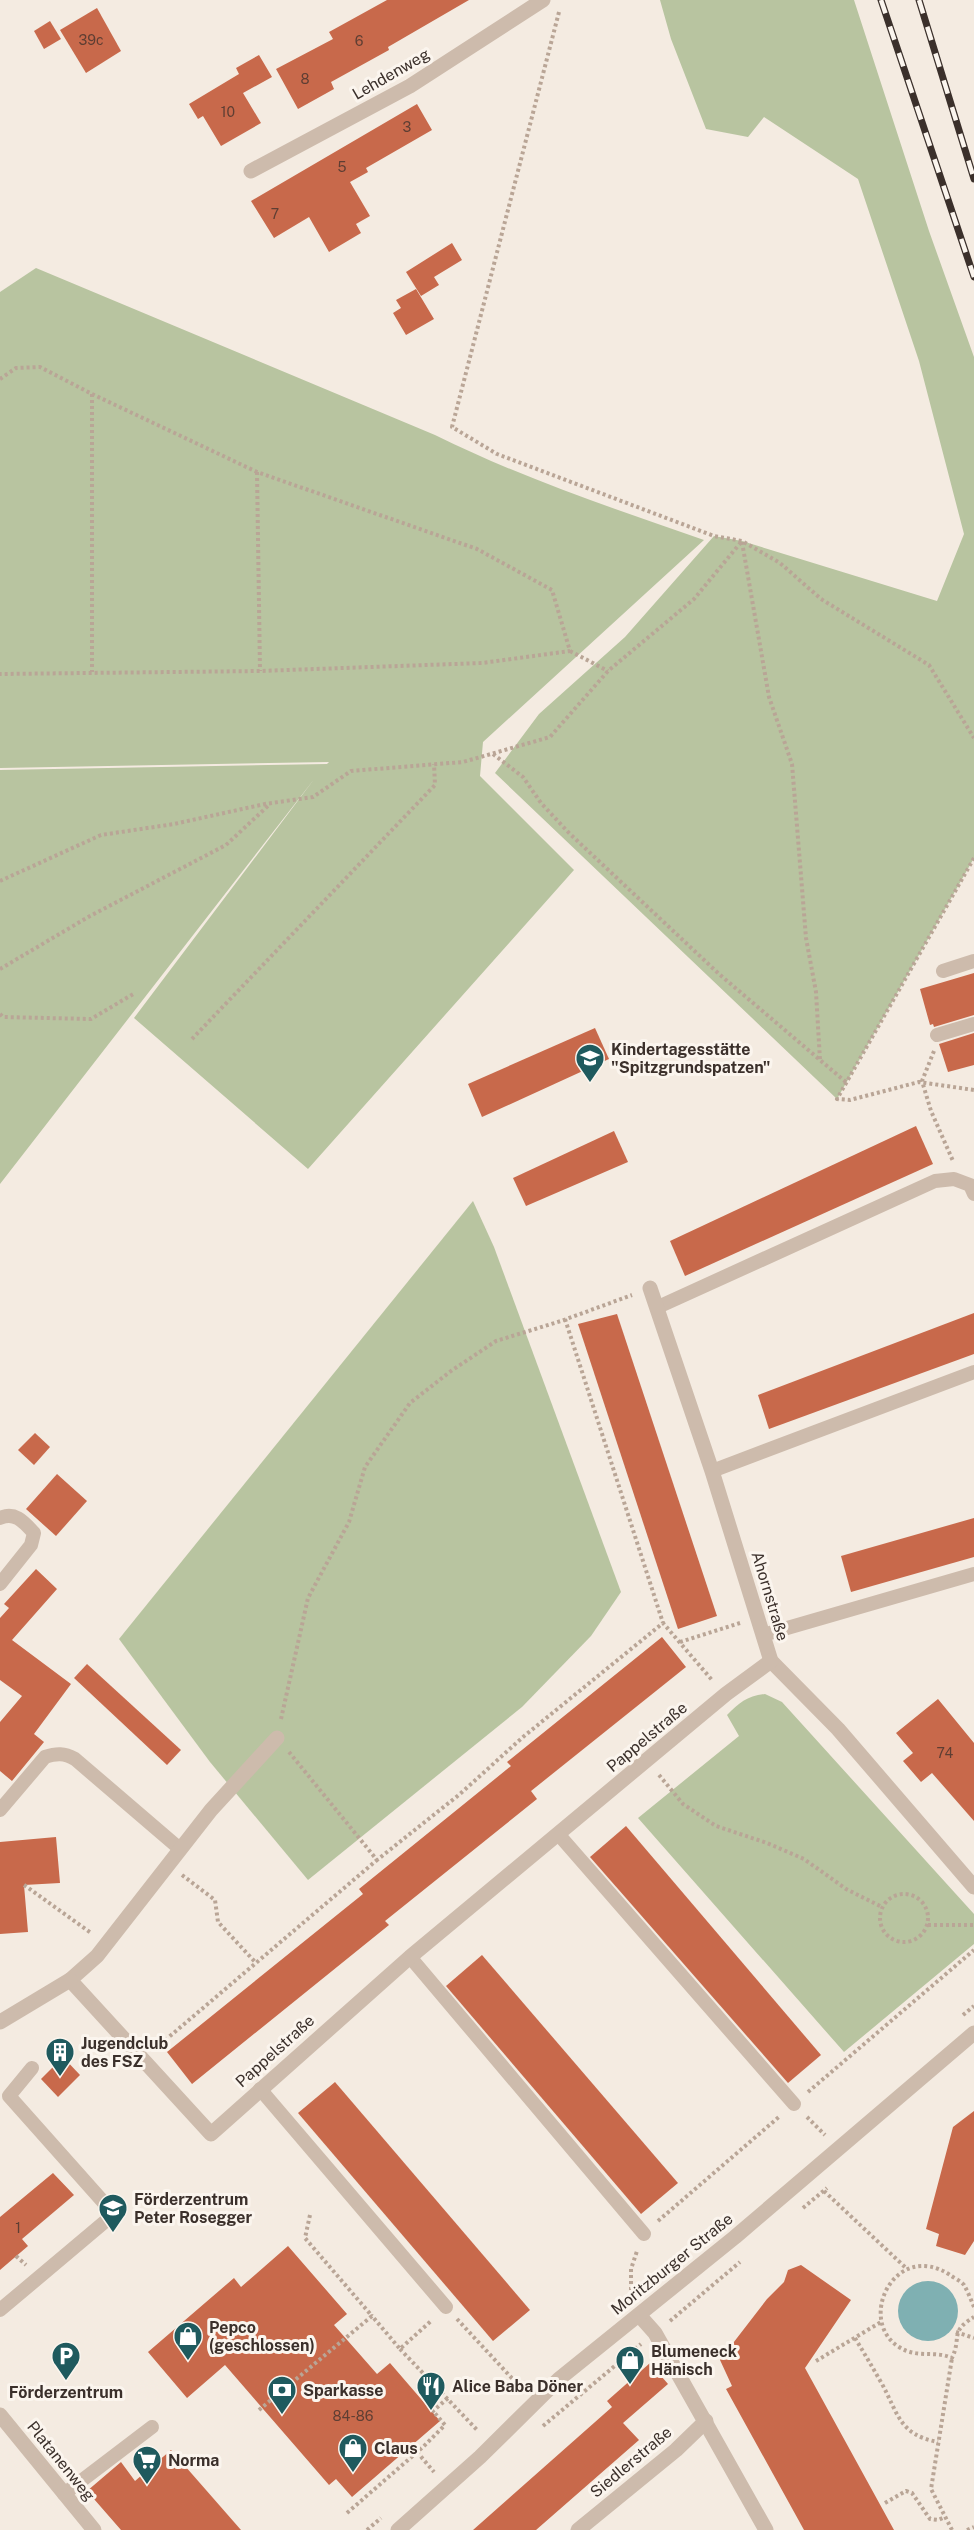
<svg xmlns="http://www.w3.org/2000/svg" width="974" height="2530" viewBox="0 0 974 2530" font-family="'Public Sans',sans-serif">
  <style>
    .green { fill: #b8c4a0 }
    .water { fill: #7fb0b2 }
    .building { fill: #c8694b }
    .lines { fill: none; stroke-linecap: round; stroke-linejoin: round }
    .path { stroke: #b9a596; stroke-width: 4; stroke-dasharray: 3 3; stroke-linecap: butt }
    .service { stroke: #cdbbac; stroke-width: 14 }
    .minor { stroke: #cdbbac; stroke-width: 15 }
    .tertiary { stroke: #cdbbac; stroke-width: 15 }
    .rail-casing { stroke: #3b302b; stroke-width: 7 }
    .rail { stroke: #fbf5ee; stroke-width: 4.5; stroke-dasharray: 14; stroke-linecap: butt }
    .labels { text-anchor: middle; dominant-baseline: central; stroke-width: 6; stroke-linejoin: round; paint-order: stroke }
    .number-label { font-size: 14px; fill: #5e3e33 }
    .street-label { font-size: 16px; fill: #3b302b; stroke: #fbf5ee }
    .poi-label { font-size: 16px; font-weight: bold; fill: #3b302b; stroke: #fbf5ee; text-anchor: start }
  </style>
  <rect width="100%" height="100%" fill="#f4ebe1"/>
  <g class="green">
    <polygon points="660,0 854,0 929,231 974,357 974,858 837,1099 495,773 539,714 625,637 714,536 742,541 937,601 964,534 919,361 858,179 764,117 748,137 706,129 671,39"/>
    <path d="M36 268 435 435C522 478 612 508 704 540L483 742 480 776 574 870 308 1169 134 1018 315 778 0 1184V770L327 764 329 762 0 768V292Z"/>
    <polygon points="473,1201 494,1247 621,1592 591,1636 522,1707 308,1880 210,1762 119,1639"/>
    <path d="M765 1694 782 1702 974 1914V1944L844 2052 638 1818 739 1736 727 1715C739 1703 747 1696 765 1694Z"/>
  </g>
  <circle class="water" cx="928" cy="2311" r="30"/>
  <g class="building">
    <polygon points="387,0 469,0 388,47 389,50 331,82 334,89 298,109 276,69 333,39 329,32"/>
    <polygon points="97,8 121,51 86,73 60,30"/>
    <polygon points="50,21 61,39 44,49 34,31"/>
    <polygon points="259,55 272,77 243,93 261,123 221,146 203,116 198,119 189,104 239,74 236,68"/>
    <polygon points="417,104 432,130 366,168 368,172 350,182 370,216 356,224 361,233 329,252 309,217 274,238 251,201"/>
    <polygon points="452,243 462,260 434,277 439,285 421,296 406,272"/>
    <polygon points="416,289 434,319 406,335 393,313 401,308 396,300"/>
    <polygon points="974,973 974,1015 934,1027 933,1024 930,1025 920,989"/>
    <polygon points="595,1028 609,1059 482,1117 468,1084"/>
    <polygon points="974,1033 974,1065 948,1072 939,1044"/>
    <polygon points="916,1126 933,1164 685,1276 670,1241"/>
    <polygon points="614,1131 628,1162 526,1206 513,1178"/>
    <polygon points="974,1313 974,1354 769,1429 758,1395"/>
    <polygon points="617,1314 717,1616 678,1629 578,1324"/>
    <polygon points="35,1433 50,1447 34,1465 18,1450"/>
    <polygon points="57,1474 87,1501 56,1536 26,1509"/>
    <polygon points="974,1518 974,1557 851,1592 841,1556"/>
    <polygon points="36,1569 57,1589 12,1640 71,1684 34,1734 44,1742 12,1781 0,1771 0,1722 22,1696 0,1680 0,1618 9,1608 4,1604"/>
    <polygon points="662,1637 686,1667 531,1791 537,1799 385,1921 389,1925 192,2084 167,2052 363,1894 359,1889 511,1766 507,1762"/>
    <polygon points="87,1664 181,1750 167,1765 74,1678"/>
    <polygon points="938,1699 974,1743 974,1821 932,1773 921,1782 903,1761 913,1753 896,1733"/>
    <polygon points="626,1826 821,2055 788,2083 590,1857"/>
    <polygon points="56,1837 60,1883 24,1885 28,1932 0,1934 0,1842"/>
    <polygon points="482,1955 678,2183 641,2214 446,1986"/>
    <polygon points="63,2057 80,2075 58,2097 41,2079"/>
    <polygon points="335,2082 530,2310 493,2341 298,2113"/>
    <polygon points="974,2111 974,2241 965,2255 936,2246 939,2234 926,2229 953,2127"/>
    <polygon points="53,2173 74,2195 22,2239 28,2246 0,2270 0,2217"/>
    <polygon points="288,2246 347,2314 334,2325 377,2374 390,2363 440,2421 352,2497 336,2479 329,2485 225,2365 187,2398 148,2352 234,2278 241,2287"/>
    <polygon points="801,2265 851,2300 805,2368 894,2530 804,2530 726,2389 732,2386 720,2360 767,2299 784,2282 788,2270"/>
    <polygon points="650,2363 668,2384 623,2423 639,2440 536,2530 473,2530 612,2407 607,2401"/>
    <polygon points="171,2450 241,2530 121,2530 87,2491 121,2462 135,2481"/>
  </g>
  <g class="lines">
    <g class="path">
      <polyline points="559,12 452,427 497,454 714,536 742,541 780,563 821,599 929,665 974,738"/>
      <polyline points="0,379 16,368 40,367 92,394 257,472 477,549 552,590 570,651 482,663 260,671 0,674"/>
      <polyline points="92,394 92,672"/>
      <polyline points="257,472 260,671"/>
      <polyline points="742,542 769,697 792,764 806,938 816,992 820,1060"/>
      <polyline points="570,651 608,671"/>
      <polyline points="493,754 523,777 541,803 569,833 719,974 847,1083"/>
      <polyline points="974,858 837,1099 850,1100 919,1082 974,1090"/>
      <polyline points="0,881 101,835 174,824 265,804 313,797 351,771 463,762 550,737 608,671 694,599 742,541"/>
      <polyline points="0,969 90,916 226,845 270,804"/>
      <polyline points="0,1014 3,1017 91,1019 135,993"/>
      <polyline points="192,1039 435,785 434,764"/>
      <polyline points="934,1051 922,1081 931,1111 953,1161"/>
      <polyline points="565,1319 663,1623"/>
      <polyline points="680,1642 740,1623"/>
      <polyline points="281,1719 308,1598 349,1522 365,1467 410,1403 451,1371 496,1341 561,1321 632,1295"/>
      <polyline points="289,1752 377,1860 460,1794 523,1737 663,1623 712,1680"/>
      <polyline points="659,1775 683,1804 716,1826 767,1843 804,1859 846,1889 882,1907"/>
      <polyline points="182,1875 215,1900 218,1922 256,1963"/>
      <polyline points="24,1885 91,1933"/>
      <circle cx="904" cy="1918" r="24"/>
      <polyline points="928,1925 974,1925"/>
      <polyline points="963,2015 974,2006"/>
      <polyline points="156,2048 377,1860"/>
      <polyline points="808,2092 974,1950"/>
      <polyline points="807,2117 825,2135"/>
      <polyline points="824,2191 906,2268"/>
      <polyline points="803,2208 827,2188"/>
      <polyline points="310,2215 305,2238 372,2316"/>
      <polyline points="658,2221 780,2116"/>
      <polyline points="16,2256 26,2265"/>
      <polyline points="631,2296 631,2269 637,2251"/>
      <path d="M974 2307C971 2300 968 2292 964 2285 961 2281 954 2278 950 2275 895 2239 856 2320 899 2347 918 2359 934 2350 952 2358 962 2337 949 2332 974 2317"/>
      <polyline points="457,2319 521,2388"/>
      <polyline points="670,2321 740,2262"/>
      <polyline points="956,2332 974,2338"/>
      <path d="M855 2338C864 2353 873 2368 882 2384 898 2413 899 2435 938 2442"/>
      <polyline points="400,2349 478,2431"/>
      <polyline points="816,2361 881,2322"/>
      <polyline points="259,2410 372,2316 400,2349 432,2320"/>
      <polyline points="432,2412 448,2398"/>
      <polyline points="543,2426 641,2344"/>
      <polyline points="417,2452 434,2472"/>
      <polyline points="885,2503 906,2491 912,2493 930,2519 938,2520 945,2517"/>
      <polyline points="347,2513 423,2447 445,2425 433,2411"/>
      <polyline points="367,2530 381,2518"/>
      <polyline points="952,2530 931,2489 952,2358"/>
      <polyline points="967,2530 974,2527"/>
    </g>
    <g class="service">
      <polyline points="943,971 974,961"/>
      <polyline points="937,1035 974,1024"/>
      <polyline points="658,1307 935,1181 954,1179 970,1185 974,1194"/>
      <polyline points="712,1471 974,1372"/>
      <path d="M0 1518C15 1511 24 1522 34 1533L31 1545 0 1584"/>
      <polyline points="763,1635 974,1574"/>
      <path d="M0 1810 45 1757C57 1753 64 1753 75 1759L180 1849"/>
      <polyline points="559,1835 794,2104"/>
      <polyline points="410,1957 644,2234"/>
      <polyline points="260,2089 446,2307"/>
      <polyline points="0,2310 114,2214 9,2096 32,2068"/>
      <polyline points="64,2494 152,2427"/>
    </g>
    <g class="minor">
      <polyline points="251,171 410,86 543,0"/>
      <polyline points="650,1288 712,1471 771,1661 838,1729 974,1887"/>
      <polyline points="277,1738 211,1810 97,1956 70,1980 211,2134 410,1957 726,1694 771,1661"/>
      <polyline points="0,2022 70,1980"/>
      <polyline points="639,2315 655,2333 766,2530"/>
      <polyline points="0,2415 94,2530"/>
      <polyline points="578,2530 676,2450 706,2421"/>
    </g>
    <polyline class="tertiary" points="398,2530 480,2457 559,2379 735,2237 974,2033"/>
    <g class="rail-casing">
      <g id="rail">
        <polyline points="881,0 974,277"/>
        <polyline points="919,0 974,179"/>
      </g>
    </g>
    <use href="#rail" class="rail"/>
  </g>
  <defs>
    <g id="school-pin" transform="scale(1.5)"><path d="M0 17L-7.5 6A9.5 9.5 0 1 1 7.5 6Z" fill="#1f5a5e" stroke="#fbf5ee"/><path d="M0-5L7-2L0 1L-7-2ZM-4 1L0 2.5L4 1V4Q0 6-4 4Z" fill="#fff"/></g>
    <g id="building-pin" transform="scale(1.5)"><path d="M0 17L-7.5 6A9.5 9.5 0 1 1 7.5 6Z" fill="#1f5a5e" stroke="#fbf5ee"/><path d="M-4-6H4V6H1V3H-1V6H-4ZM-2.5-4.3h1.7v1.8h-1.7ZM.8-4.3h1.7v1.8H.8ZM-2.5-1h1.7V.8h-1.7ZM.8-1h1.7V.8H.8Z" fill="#fff"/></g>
    <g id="shop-pin" transform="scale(1.5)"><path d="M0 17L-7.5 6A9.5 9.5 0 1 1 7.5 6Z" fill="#1f5a5e" stroke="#fbf5ee"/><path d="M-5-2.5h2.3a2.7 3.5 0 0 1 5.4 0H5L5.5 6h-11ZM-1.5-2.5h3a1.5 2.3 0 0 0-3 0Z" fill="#fff"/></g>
    <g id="parking-pin" transform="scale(1.5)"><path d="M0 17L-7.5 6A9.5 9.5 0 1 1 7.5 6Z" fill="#1f5a5e" stroke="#fbf5ee"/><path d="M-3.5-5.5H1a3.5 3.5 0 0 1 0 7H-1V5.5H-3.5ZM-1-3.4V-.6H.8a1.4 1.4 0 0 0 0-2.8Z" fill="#fff"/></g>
    <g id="restaurant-pin" transform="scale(1.5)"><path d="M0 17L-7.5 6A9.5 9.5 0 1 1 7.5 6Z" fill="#1f5a5e" stroke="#fbf5ee"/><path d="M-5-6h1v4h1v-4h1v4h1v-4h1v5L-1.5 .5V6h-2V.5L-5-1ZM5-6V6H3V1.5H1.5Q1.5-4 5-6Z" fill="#fff"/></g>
    <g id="bank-pin" transform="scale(1.5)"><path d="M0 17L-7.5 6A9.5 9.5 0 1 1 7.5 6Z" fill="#1f5a5e" stroke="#fbf5ee"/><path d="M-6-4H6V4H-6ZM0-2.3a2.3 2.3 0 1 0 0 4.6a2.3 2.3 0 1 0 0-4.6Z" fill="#fff"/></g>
    <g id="supermarket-pin" transform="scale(1.5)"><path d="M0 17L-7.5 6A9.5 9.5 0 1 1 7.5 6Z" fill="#1f5a5e" stroke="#fbf5ee"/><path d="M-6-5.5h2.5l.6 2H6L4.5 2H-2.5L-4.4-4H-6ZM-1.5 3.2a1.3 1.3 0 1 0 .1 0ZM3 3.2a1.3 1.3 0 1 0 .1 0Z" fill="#fff"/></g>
  </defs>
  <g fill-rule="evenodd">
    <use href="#school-pin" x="590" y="1058"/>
    <use href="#building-pin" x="60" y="2052"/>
    <use href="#school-pin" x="113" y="2208"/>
    <use href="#shop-pin" x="188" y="2336"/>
    <use href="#parking-pin" x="66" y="2356"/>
    <use href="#shop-pin" x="630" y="2360"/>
    <use href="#restaurant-pin" x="431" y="2386"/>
    <use href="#bank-pin" x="282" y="2390"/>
    <use href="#shop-pin" x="353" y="2448"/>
    <use href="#supermarket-pin" x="147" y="2460"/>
  </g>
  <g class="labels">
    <g class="number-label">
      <text x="91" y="40">39c</text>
      <text x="359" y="41">6</text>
      <text x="305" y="79">8</text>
      <text x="228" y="112">10</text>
      <text x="407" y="127">3</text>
      <text x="342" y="167">5</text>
      <text x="275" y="214">7</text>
      <text x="945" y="1753">74</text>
      <text x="18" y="2228">1</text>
      <text x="353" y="2416">84-86</text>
    </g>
    <g class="street-label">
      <text transform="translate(391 74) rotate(-30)">Lehdenweg</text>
      <text transform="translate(770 1596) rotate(73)">Ahornstraße</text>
      <text transform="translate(647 1737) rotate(-40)">Pappelstraße</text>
      <text transform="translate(275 2051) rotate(-42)">Pappelstraße</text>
      <text transform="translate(672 2264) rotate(-39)">Moritzburger Straße</text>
      <text transform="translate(61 2461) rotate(51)">Platanenweg</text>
      <text transform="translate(631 2462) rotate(-40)">Siedlerstraße</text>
    </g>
    <g class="poi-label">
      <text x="611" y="1049">Kindertagesstätte<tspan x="611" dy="18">"Spitzgrundspatzen"</tspan></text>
      <text x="81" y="2043">Jugendclub<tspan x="81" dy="18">des FSZ</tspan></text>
      <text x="134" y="2199">Förderzentrum<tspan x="134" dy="18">Peter Rosegger</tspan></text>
      <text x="209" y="2327">Pepco<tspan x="209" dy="18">(geschlossen)</tspan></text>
      <text x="651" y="2351">Blumeneck<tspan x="651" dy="18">Hänisch</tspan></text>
      <text x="452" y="2386">Alice Baba Döner</text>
      <text x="303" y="2390">Sparkasse</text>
      <text x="66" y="2392" text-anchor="middle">Förderzentrum</text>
      <text x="374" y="2448">Claus</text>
      <text x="168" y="2460">Norma</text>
    </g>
  </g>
</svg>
